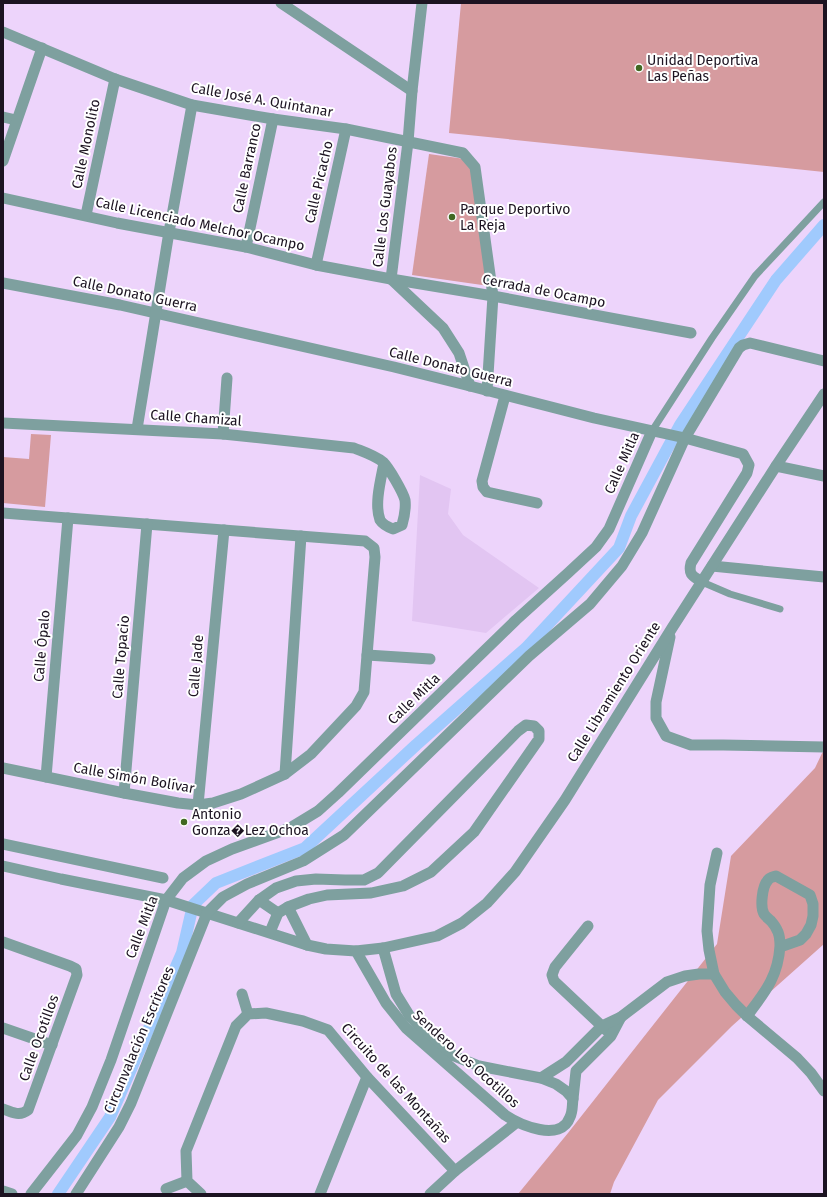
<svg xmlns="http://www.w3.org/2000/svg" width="827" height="1197" viewBox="0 0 827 1197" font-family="'Fira Sans',sans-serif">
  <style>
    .built { fill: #e2c5f2 }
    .green { fill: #d69b9f }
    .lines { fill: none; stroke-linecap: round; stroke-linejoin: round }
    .canal { stroke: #a0cafd; stroke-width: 12 }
    .service { stroke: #7ea09f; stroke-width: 7 }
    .minor { stroke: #7ea09f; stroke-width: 11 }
    .poi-dot { fill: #416822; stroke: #fff; stroke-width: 1.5 }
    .labels { text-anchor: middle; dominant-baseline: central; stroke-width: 4; stroke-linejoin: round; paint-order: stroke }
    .poi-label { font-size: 14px; fill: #1c1321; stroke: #fff; text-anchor: start }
    .street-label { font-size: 14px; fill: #1c1321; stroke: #fff }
  </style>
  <rect width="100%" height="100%" fill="#edd4fb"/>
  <polygon class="built" points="420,475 451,489 448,514 463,535 539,588 486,633 412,621"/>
  <g class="green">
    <polygon points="461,3 824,3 824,172 449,133"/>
    <polygon points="429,154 472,160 496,287 412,275"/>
    <polygon points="31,434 51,435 45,507 3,503 3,457 29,459"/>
    <polygon points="824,749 824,944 732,1026 658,1100 614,1182 610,1194 518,1194 568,1133 717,944 731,856 815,768"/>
  </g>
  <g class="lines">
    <polyline class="canal" points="58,1194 110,1117 182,953 193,905 216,883 305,848 416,745 526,648 619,548 631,516 680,425 776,280 824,225"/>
    <g class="service">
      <polyline points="652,431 712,338 755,276 824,202"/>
      <polyline points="702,582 730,594 780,609"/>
    </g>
    <g class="minor">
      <polyline points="281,3 412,91"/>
      <polyline points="3,32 115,79 192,105 273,119 346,129 463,153 475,167 493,296 487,391"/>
      <polyline points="3,117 16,120"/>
      <polyline points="3,161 42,48"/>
      <polyline points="3,198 117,223 246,247 316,265 391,279 493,296 691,333"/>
      <polyline points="86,215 115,79"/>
      <polyline points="246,247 273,119"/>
      <polyline points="316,265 346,129"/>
      <polyline points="391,279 408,142 412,91 422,3"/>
      <polyline points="391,279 443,328 459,353 470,386"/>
      <path d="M3 283 120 305 394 367 470 386 594 418 685 438 743 454 749 465 747 473 691 563C688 575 693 576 702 582"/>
      <polyline points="505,396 482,481 483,487 487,492 537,503"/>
      <path d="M3 423 223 434 354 448C364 452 374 455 383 462 389 468 403 492 405 500 406 508 404 518 402 525L393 529C388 527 383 525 380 520 374 504 381 479 384 463"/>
      <polyline points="137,429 169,232 192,105"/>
      <polyline points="223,434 227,378"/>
      <polyline points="776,466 824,476"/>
      <polyline points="3,513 365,541 374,548 375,557 364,692 356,706 311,754 285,774 241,794 213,803 198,805 178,803 124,793 3,768"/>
      <polyline points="712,566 824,577"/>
      <polyline points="670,637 656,702 656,718 666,736 691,745 723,745 824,747"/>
      <polyline points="367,655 430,659"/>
      <polyline points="285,774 301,536"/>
      <polyline points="46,777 68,518"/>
      <polyline points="124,793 147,524"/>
      <polyline points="198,805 224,530"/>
      <polyline points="3,844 163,878"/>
      <polyline points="717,853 710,885 707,931 709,950 714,974 725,992 736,1005 747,1016 797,1058 811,1073 824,1091"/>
      <polyline points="3,866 61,879 166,900 307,945 326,949 356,951 383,948 437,936 462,923 487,903 515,872 565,800 672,628 776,466 824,394"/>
      <polyline points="259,900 278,913"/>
      <polyline points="288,907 307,945"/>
      <polyline points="238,923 259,900 276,888 296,881 316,879 345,880 364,880 378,873 518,731 526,725 534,726 539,731 539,739 474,832 431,872 403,886 371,893 327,895 309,899 288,907 278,913 270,932"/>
      <polyline points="588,926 555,967 552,975 554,981 606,1030"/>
      <path d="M3 942 70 966 76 969 77 975 28 1110C19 1117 13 1112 3 1109"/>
      <polyline points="383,948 396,994 409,1015 430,1038 454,1056 479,1066 541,1078 556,1084 566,1091 573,1099"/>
      <path d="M356 951 386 1003 406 1028 505 1115C520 1125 561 1143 570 1117 573 1111 572 1105 573 1099 574 1089 575 1080 576 1071L611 1036 621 1017"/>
      <polyline points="242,994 248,1014"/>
      <path d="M747 1016C765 992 778 977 780 946 780 935 778 929 771 921 769 919 766 917 764 914 760 907 762 886 768 880 770 877 773 877 776 876L810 895 813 904V916L811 925 806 934 800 940 780 947"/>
      <polyline points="3,1028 52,1045"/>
      <polyline points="541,1078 566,1062 602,1026 621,1017 667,982 685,976 699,974 714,974"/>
      <polyline points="166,1189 187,1181"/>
      <polyline points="3,1191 12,1194"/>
      <polyline points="31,1194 77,1135 92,1107 111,1060 166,900 183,878 206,861 232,849 290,828 318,811 338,793 516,620 568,573 596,547 609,529 652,431"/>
      <polyline points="76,1194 119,1127 131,1103 207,913 223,897 247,884 303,861 344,835 529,656 590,604 622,566 642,533 685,438 739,348 743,345 750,343 824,361"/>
      <polyline points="201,1194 187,1181 186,1151 236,1026 248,1014 266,1013 303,1021 328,1030 367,1077 455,1171"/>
      <polyline points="320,1194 367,1077"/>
      <polyline points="430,1194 455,1171 516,1123"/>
    </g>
  </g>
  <g class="poi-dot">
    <circle cx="639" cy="68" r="4"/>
    <circle cx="452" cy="217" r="4"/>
    <circle cx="184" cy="822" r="4"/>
  </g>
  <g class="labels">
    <g class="poi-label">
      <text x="647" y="60">Unidad Deportiva<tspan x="647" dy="16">Las Peñas</tspan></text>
      <text x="460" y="209">Parque Deportivo<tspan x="460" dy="16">La Reja</tspan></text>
      <text x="192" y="814">Antonio<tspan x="192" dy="16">Gonza�Lez Ochoa</tspan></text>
    </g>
    <g class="street-label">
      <text transform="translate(262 100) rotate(10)">Calle José A. Quintanar</text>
      <text transform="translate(86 144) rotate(-78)">Calle Monolito</text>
      <text transform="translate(247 168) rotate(-78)">Calle Barranco</text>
      <text transform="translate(319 182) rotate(-77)">Calle Picacho</text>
      <text transform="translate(385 207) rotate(-83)">Calle Los Guayabos</text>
      <text transform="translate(200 224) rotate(12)">Calle Licenciado Melchor Ocampo</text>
      <text transform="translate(544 291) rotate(11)">Cerrada de Ocampo</text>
      <text transform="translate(135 294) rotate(12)">Calle Donato Guerra</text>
      <text transform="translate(451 367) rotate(14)">Calle Donato Guerra</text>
      <text transform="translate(196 418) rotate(4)">Calle Chamizal</text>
      <text transform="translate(622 463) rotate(-66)">Calle Mitla</text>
      <text transform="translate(42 646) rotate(-85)">Calle Ópalo</text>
      <text transform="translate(121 657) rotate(-85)">Calle Topacio</text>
      <text transform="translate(196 666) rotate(-85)">Calle Jade</text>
      <text transform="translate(614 692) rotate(-58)">Calle Libramiento Oriente</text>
      <text transform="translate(414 699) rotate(-44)">Calle Mitla</text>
      <text transform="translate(134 778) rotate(10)">Calle Simón Bolívar</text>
      <text transform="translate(142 927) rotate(-69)">Calle Mitla</text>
      <text transform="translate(39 1038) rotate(-70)">Calle Ocotillos</text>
      <text transform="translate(139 1040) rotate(-67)">Circunvalación Escritores</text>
      <text transform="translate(466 1059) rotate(42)">Sendero Los Ocotillos</text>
      <text transform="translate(396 1083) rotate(48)">Circuito de las Montañas</text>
    </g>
  </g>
  <rect width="827" height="1197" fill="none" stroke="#1c1321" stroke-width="8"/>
</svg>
